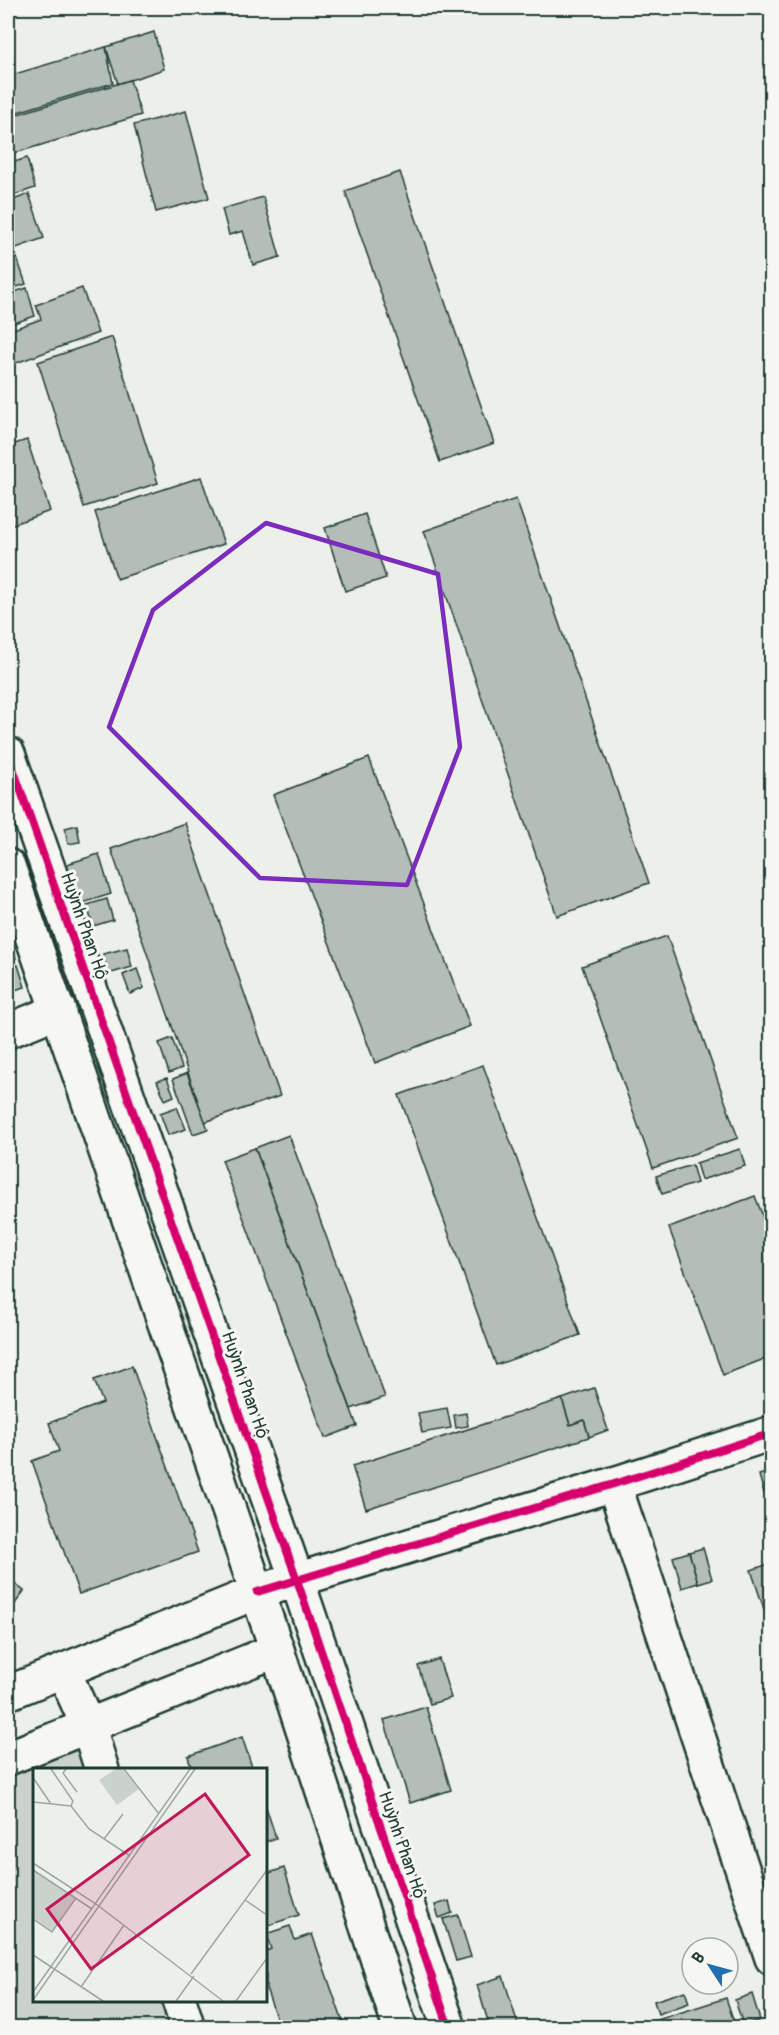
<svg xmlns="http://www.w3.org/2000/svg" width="779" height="2035" viewBox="0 0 779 2035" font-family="Pangolin,sans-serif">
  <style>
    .green { fill: #cbd2cc; stroke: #758880; stroke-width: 1.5 }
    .building { fill: #b4bdb8; stroke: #1f3d34; stroke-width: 1.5 }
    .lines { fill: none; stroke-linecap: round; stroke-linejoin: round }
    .minor-casing { stroke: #1f3d34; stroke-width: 38 }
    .minor { stroke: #f6f6f2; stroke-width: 33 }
    .cycleway-casing { stroke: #f6f6f2; stroke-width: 11 }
    .cycleway { stroke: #d6006c; stroke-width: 8 }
    .marked { fill: none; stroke: #7b2cbf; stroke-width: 4.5; stroke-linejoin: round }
    .labels { text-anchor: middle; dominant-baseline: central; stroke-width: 6; stroke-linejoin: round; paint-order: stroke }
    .street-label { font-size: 18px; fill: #1f3d34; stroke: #f6f6f2 }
    .inset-road { fill: none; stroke: #9ba8a1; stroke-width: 1.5 }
    .view { fill: #c2185b; fill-opacity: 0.15; stroke: #c2185b; stroke-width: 3 }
    .inset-edge { fill: none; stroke: #1f3d34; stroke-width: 3 }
  </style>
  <rect width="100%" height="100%" fill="#edefea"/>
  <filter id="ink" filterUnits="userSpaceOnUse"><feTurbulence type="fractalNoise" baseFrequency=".0167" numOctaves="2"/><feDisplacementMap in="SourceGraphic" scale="12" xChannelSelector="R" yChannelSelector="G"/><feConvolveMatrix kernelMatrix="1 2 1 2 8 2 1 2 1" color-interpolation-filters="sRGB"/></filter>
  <g filter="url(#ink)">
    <polygon class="green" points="89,1728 102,1769 34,1770 34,2000 179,2001 188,2027 8,2027 8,1758"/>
    <g class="building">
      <polygon points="154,32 164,69 118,84 106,47"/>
      <polygon points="106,47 113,83 8,115 8,76"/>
      <polygon points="130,80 141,115 8,155 8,117"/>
      <polygon points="186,111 209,198 156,212 134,125"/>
      <polygon points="27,158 35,188 8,197 8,164"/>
      <polygon points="400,172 494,443 440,462 345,191"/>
      <polygon points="29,194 44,238 8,251 8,202"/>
      <polygon points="263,197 280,257 253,265 243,231 229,235 222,209"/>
      <polygon points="17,258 26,284 8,290 8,261"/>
      <polygon points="27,288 35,316 8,325 8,294"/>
      <polygon points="82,288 98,333 8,366 8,331 41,319 36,305"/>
      <polygon points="112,337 158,483 84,507 38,362"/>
      <polygon points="27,440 50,511 8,526 8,446"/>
      <polygon points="201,477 224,544 117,579 95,512"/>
      <polygon points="516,499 649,883 557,916 424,531"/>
      <polygon points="365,514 386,578 345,591 325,528"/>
      <polygon points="369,758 470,1026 375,1063 273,795"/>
      <polygon points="185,823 280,1096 205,1122 111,849"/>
      <polygon points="77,825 80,842 68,844 65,828"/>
      <polygon points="99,854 111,894 79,904 67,864"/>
      <polygon points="107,899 113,920 93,926 87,905"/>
      <polygon points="667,936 738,1138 653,1168 582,966"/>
      <polygon points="8,938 16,958 8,961"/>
      <polygon points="127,948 132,967 108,974 103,954"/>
      <polygon points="18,965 25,987 8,992 8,968"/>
      <polygon points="137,969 144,988 130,994 123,975"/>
      <polygon points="172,1038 182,1068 169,1073 159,1043"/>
      <polygon points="483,1065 580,1335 496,1365 399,1095"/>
      <polygon points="187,1073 208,1129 193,1134 173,1079"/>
      <polygon points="167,1078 174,1096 165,1100 157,1081"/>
      <polygon points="177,1107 186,1129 168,1135 160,1113"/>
      <polygon points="289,1135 385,1397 351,1409 255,1148"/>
      <polygon points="255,1148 357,1426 325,1438 222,1160"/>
      <polygon points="740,1149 745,1166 701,1180 696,1163"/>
      <polygon points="692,1165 697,1183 662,1194 656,1176"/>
      <polygon points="755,1196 772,1240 772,1356 723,1375 669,1228"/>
      <polygon points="132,1366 198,1552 79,1594 32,1461 59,1451 49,1423 103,1403 94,1380"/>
      <polygon points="594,1388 608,1430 589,1437 584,1420 570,1425 562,1399"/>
      <polygon points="562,1399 570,1425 584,1420 589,1437 366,1509 352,1466"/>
      <polygon points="447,1408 451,1428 422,1433 418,1413"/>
      <polygon points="466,1413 468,1426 456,1428 454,1415"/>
      <polygon points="772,1471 772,1491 764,1493 759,1475"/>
      <polygon points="703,1548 712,1579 698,1583 689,1552"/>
      <polygon points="689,1552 698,1583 682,1588 673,1557"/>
      <polygon points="772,1563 772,1633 751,1570"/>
      <polygon points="8,1579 24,1591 8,1614"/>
      <polygon points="439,1659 451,1698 430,1704 418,1666"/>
      <polygon points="426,1707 451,1790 410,1803 384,1720"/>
      <polygon points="242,1737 253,1770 192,1770 188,1756"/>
      <polygon points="266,1807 276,1838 266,1842"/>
      <polygon points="284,1868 299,1915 266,1926 266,1874"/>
      <polygon points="449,1901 452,1913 439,1918 435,1905"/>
      <polygon points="458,1915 471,1957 456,1961 443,1919"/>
      <polygon points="290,1926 295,1940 312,1934 345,2028 280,2028 266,1988 266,1951 271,1949 266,1934"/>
      <polygon points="503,1976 519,2028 490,2028 477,1985"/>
      <polygon points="685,1991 689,2003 658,2014 654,2001"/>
      <polygon points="752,1994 760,2020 743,2025 735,2000"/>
      <polygon points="726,1998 736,2028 638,2028 638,2026"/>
    </g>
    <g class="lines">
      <g class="minor-casing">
        <g id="minor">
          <polyline points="8,754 297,1580 449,2028"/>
          <polyline points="8,866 277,1650 400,2028"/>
          <polyline points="8,1031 59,1010"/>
          <polyline points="614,1484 772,1958"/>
          <polyline points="64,1672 89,1728 102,1770"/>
          <polyline points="8,1693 257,1592 614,1484 772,1433"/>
          <polyline points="8,1758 277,1650"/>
          <polyline points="179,2000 188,2028"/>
        </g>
      </g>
      <use href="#minor" class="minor"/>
      <g class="cycleway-casing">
        <g id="cycleway">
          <polyline points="8,754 297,1580 449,2028"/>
          <polyline points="257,1592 614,1484 772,1433"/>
        </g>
      </g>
      <use href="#cycleway" class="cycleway"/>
    </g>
  </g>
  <path class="marked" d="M266 523 438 574 460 747 407 885 260 878 109 727 153 610Z"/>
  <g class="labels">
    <g class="street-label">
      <text transform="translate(84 926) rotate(71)">Huỳnh Phan Hộ</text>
      <text transform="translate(245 1385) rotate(71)">Huỳnh Phan Hộ</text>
      <text transform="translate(402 1845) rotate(71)">Huỳnh Phan Hộ</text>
    </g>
  </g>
  <g transform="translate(33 1768)">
    <rect width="234" height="234" fill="#edefea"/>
    <path d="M83 1H90L106 21 84 37 66 12ZM0 102 43 130 19 164 0 151Z" fill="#cbd2cc"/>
    <path class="inset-road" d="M18 1 40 33 38 38M33 1 30 5 44 24M91 1 126 46M1 11 18 36M0 34 38 38 56 61 97 88M71 71 90 46M0 95 63 136 190 233M0 102 59 141M212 132 234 147M0 151 19 164 43 130M0 187 70 233M158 206 234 102M48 219 91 157M0 224 157 1M0 232 162 1M143 233 161 208M203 233 234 190"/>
    <path class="view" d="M172 26 216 87 58 201 14 141Z"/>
    <rect width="234" height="234" class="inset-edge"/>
  </g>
  <rect width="779" height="2035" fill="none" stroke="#f6f6f2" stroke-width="30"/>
  <rect x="15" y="15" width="749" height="2005" fill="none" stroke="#1f3d34" stroke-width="2" filter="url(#ink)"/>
  <g transform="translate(710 1966) rotate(306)"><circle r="28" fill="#f6f6f2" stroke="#a0aca6" stroke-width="1.5"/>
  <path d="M0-4.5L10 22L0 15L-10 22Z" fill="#1f6fb2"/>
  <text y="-9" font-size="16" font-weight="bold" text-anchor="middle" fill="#1f3d34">B</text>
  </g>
</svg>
